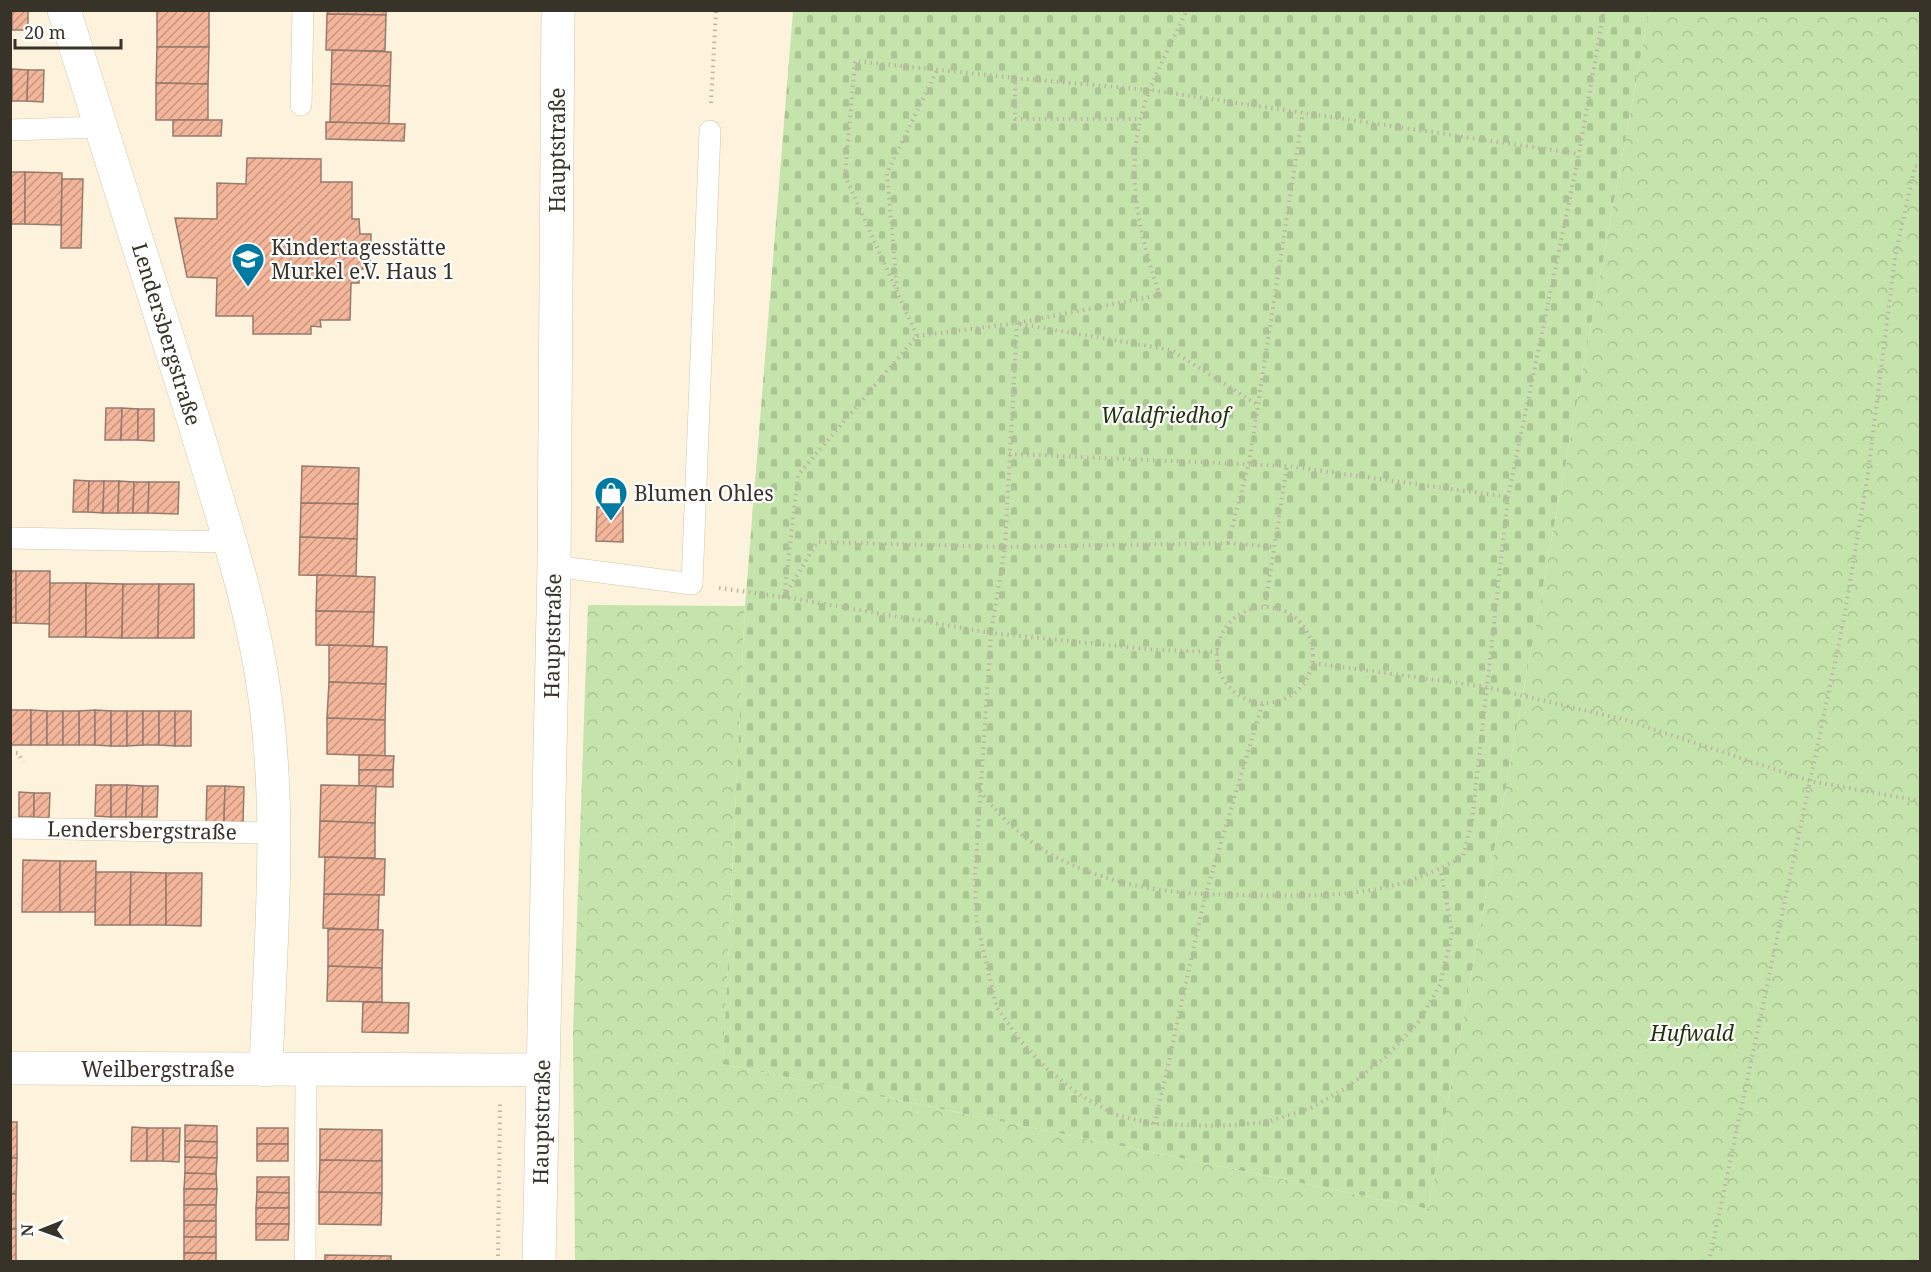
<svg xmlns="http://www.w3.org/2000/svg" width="1931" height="1272" viewBox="0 0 1931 1272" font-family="'Noto Serif',serif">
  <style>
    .forest { fill: url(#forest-crowns) }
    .cemetery { fill: url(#cemetery-stones) }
    .building { fill: url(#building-hatch); stroke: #967a6d; stroke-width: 1.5 }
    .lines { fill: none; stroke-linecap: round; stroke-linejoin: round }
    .service-casing { stroke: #d2c6aa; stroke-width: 22 }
    .minor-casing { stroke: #d2c6aa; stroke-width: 34 }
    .tertiary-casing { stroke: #d2c6aa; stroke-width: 34 }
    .path { stroke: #bdb4a1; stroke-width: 4; stroke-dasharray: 1.5 4.5; stroke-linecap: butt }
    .service { stroke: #fff; stroke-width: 21 }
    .minor { stroke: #fff; stroke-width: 33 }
    .tertiary { stroke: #fff; stroke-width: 33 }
    .labels { text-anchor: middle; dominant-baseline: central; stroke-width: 4.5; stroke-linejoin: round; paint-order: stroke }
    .street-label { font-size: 21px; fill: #383328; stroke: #fff }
    .poi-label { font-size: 21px; fill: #383328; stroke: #fff; text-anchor: start }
    .park-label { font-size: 21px; font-style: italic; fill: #21350d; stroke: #fff }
  </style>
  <defs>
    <pattern id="forest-crowns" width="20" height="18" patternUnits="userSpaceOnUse" patternTransform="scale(1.5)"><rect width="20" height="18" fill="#c5e4ac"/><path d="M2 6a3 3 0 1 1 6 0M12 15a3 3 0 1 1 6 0" fill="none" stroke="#aac494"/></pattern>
    <pattern id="cemetery-stones" width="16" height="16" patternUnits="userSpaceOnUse" patternTransform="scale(1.5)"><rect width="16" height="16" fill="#c5e4ac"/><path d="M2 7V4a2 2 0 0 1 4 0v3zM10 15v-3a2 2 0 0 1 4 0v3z" fill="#aac494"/></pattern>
    <pattern id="building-hatch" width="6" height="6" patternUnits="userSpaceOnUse" patternTransform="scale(1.5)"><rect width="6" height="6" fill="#f4b69a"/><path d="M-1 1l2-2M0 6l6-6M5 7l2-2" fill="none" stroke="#c7957e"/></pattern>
  </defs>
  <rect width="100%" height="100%" fill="#fdf3dc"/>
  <polygon class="forest" points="1649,11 1920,11 1920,1261 575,1262 573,1033 588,605 745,606 723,1064 1428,1209"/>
  <polygon class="cemetery" points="793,11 1649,11 1428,1209 723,1064 745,606"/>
  <g class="building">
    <rect x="12" y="10" width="16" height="20"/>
    <polygon points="157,10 209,11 209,47 157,47"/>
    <polygon points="328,10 386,10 386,15 327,14"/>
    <polygon points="327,14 386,15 385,51 326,50"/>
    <polygon points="157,47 209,47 208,84 156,83"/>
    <polygon points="332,50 391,52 390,86 331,84"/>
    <polygon points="12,69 28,70 27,101 12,101"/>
    <polygon points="28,70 44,70 43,102 27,101"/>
    <polygon points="156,83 208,84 208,120 156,120"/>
    <polygon points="331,84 390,86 389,124 330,122"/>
    <polygon points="173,120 222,120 221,136 173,136"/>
    <polygon points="326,122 405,124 404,141 326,139"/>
    <polygon points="247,158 321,159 321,182 352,182 352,219 359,219 360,234 371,234 370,269 359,269 359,283 351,283 350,320 320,320 321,327 311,326 311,334 253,334 253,316 216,316 217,278 187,277 175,218 217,219 217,183 246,184"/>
    <rect x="10" y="172" width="15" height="52"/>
    <polygon points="25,172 62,173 61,225 25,224"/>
    <polygon points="62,179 83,179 81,248 61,248"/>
    <polygon points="106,408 122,408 121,440 105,440"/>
    <polygon points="122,408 138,409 138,440 121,440"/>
    <polygon points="138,409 154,409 154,441 138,440"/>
    <polygon points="302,466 359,468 358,504 301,503"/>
    <polygon points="74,480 89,481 88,512 73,512"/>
    <polygon points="89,481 104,481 103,513 88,512"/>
    <polygon points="104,481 119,481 118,513 103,513"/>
    <polygon points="119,481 134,482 133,513 118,513"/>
    <polygon points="134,482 149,482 148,513 133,513"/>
    <polygon points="149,482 179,482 178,514 148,513"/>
    <polygon points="301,503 358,504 357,539 300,537"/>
    <polygon points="597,507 623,507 623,542 596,541"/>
    <polygon points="300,537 357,539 356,576 299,575"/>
    <rect x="10" y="571" width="6" height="52"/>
    <polygon points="16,571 50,571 50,624 16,623"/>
    <polygon points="317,575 375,577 374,612 316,611"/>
    <polygon points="50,583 86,583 86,637 49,637"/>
    <polygon points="86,583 123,584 122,638 86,637"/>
    <polygon points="123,584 159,584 158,638 122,638"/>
    <polygon points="159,584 194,584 194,638 158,638"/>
    <polygon points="316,611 374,612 373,646 316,645"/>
    <polygon points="329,645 387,647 386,684 329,682"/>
    <polygon points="329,682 386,684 385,720 327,718"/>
    <rect x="10" y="710" width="21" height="35"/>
    <polygon points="31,710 47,711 47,745 31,745"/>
    <polygon points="95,710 95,745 79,745 79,711"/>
    <polygon points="95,710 111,711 111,746 95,745"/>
    <rect x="47" y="711" width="16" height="34"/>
    <rect x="63" y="711" width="16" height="34"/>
    <rect x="111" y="711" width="16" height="35"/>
    <polygon points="127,711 143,711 143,745 127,746"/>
    <rect x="143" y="711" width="16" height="34"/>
    <polygon points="159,711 175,711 175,746 159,745"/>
    <rect x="175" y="711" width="16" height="35"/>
    <polygon points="327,718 385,720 385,756 327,754"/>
    <polygon points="359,755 394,756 393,770 359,770"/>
    <polygon points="359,770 393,770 393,787 359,786"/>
    <polygon points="96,785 111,785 111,817 95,816"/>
    <polygon points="111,785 127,785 126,817 111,817"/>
    <polygon points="127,785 143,786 142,817 126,817"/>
    <polygon points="321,785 376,786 375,823 320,821"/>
    <polygon points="143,786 158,786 157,817 142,817"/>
    <polygon points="207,786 225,786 224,823 206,823"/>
    <polygon points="225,786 244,787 243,823 224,823"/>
    <polygon points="19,792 34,793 34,817 19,817"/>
    <polygon points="34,793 50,793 49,818 34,817"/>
    <polygon points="320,821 375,823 375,858 319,857"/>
    <polygon points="325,857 385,859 384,895 324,894"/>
    <polygon points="23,860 60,861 60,912 22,912"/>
    <polygon points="60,861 96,861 95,912 60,912"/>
    <polygon points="96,872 131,872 130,925 95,925"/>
    <polygon points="131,872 166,873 166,925 130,925"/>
    <polygon points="166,873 202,873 201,926 166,925"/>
    <polygon points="324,894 379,895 378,930 323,928"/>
    <polygon points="328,929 383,930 382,968 328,966"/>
    <polygon points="328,966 382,968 382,1002 327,1001"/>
    <polygon points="363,1002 409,1003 408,1033 362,1032"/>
    <rect x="10" y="1122" width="7" height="36"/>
    <polygon points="185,1125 217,1126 217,1142 185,1141"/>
    <polygon points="132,1127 147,1128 147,1161 131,1161"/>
    <rect x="147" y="1128" width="16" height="33"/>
    <polygon points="163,1128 180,1128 179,1162 163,1161"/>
    <rect x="257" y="1128" width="31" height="16"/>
    <polygon points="320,1129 382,1130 382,1161 320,1160"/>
    <polygon points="185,1141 217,1142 217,1158 185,1157"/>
    <rect x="257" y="1144" width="31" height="17"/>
    <polygon points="185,1157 217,1158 216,1174 185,1173"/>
    <polygon points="10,1158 17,1158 16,1194 10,1194"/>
    <polygon points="320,1160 382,1161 382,1193 319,1192"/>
    <polygon points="185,1173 216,1174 217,1189 184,1189"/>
    <polygon points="257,1177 289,1177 289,1193 257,1192"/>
    <polygon points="184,1189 217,1189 216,1205 184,1205"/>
    <polygon points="257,1192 289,1193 289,1208 256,1208"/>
    <polygon points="319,1192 382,1193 381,1225 319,1224"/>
    <rect x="10" y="1194" width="6" height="35"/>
    <rect x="184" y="1205" width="32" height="16"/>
    <rect x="256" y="1208" width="33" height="16"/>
    <rect x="184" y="1221" width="32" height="16"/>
    <polygon points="256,1224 289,1224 288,1240 256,1240"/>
    <rect x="10" y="1229" width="6" height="33"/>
    <rect x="184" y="1237" width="32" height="16"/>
    <rect x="184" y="1253" width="32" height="9"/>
    <polygon points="325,1255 391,1256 391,1262 325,1262"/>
  </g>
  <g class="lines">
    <g class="service-casing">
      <g id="service">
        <polyline points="301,105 303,10"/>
        <polyline points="10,130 101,127"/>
        <polyline points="10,538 230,542"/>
        <polyline points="554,566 692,584 710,131"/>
        <polyline points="10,828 273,833"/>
        <polyline points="305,1262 306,1071"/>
      </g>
    </g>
    <g class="minor-casing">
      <g id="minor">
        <path d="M64 10C108 150 153 289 196 428 222 517 253 606 265 698 282 821 270 947 266 1070"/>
        <polyline points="10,1068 542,1070"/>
      </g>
    </g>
    <g class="tertiary-casing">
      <polyline id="tertiary" points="539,1262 554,566 558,10"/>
    </g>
    <g class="path">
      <polyline points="1015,78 1150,90 1579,154"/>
      <polyline points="711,103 716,10"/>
      <polyline points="897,289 887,173 937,70"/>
      <polyline points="1017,323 1005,547 991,633 975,874 976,919 997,1008 1020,1040 1046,1068 1081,1096 1116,1115 1155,1124 1219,1126 1267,1122 1311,1108 1346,1088 1387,1056 1418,1023 1440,985 1452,933 1441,870"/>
      <polyline points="1020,324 1171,350 1258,405"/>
      <path d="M917 336 1017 323 1160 295C1136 227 1122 159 1150 89 1161 63 1174 37 1187 10"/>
      <polyline points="1009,454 1287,466 1508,497"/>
      <polyline points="1228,543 1275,547"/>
      <polyline points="719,588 784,597 798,475 917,336 845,176 855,61 1015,78 1015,119 1141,119"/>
      <polyline points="1265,606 1287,466"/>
      <circle cx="1265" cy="655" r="48"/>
      <polyline points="1218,652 1156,650 991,633 784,597 817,542 1005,547 1228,543 1249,463 1303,113"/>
      <polyline points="1313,663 1486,687 1626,720 1810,781 1920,801"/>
      <polyline points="10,752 18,753 23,762"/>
      <path d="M980 791C1001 818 1024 840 1054 856 1111 887 1176 895 1239 895 1320 896 1391 900 1463 856L1472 821 1508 497 1579 154 1604 10"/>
      <polyline points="1155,1124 1205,896 1263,702"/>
      <polyline points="498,1262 500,1103"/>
      <polyline points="1709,1262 1843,624 1868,474 1895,257 1915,166 1920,165"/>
    </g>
    <use href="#service" class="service"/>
    <use href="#minor" class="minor"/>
    <use href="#tertiary" class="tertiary"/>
  </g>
  <defs>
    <g id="school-pin" transform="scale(1.725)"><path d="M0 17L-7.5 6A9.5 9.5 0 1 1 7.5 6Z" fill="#017aa2" stroke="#fff"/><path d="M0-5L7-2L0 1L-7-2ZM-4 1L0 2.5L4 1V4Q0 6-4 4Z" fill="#fff"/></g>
    <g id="shop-pin" transform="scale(1.725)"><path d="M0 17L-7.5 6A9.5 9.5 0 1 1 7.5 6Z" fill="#017aa2" stroke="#fff"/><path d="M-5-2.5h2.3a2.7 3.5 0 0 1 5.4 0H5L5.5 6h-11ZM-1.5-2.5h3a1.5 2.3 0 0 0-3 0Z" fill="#fff"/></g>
  </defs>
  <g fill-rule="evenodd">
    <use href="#school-pin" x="248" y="259"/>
    <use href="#shop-pin" x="611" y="493"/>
  </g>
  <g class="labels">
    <g class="street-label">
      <text transform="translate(557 150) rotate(-90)">Hauptstraße</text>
      <text transform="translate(167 334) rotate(73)">Lendersbergstraße</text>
      <text transform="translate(552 636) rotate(-89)">Hauptstraße</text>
      <text transform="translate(142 830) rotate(1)">Lendersbergstraße</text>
      <text x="158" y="1069">Weilbergstraße</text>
      <text transform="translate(541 1122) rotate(-89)">Hauptstraße</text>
    </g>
    <g class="poi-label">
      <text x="271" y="247">Kindertagesstätte<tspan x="271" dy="24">Murkel e.V. Haus 1</tspan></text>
      <text x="634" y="493">Blumen Ohles</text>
    </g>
    <g class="park-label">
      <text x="1165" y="415">Waldfriedhof</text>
      <text x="1692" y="1033">Hufwald</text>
    </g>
  </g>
  <rect width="1931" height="1272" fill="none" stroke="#383328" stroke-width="24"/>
  <g transform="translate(42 1230) rotate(269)" stroke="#ffffff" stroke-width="4.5" paint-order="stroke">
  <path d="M0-4.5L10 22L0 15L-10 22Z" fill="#383328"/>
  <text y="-9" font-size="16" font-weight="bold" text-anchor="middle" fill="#383328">N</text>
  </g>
  <path d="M15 39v9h106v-9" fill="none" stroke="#383328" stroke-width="3"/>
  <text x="24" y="39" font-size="18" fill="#383328" stroke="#ffffff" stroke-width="4.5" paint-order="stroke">20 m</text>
</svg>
